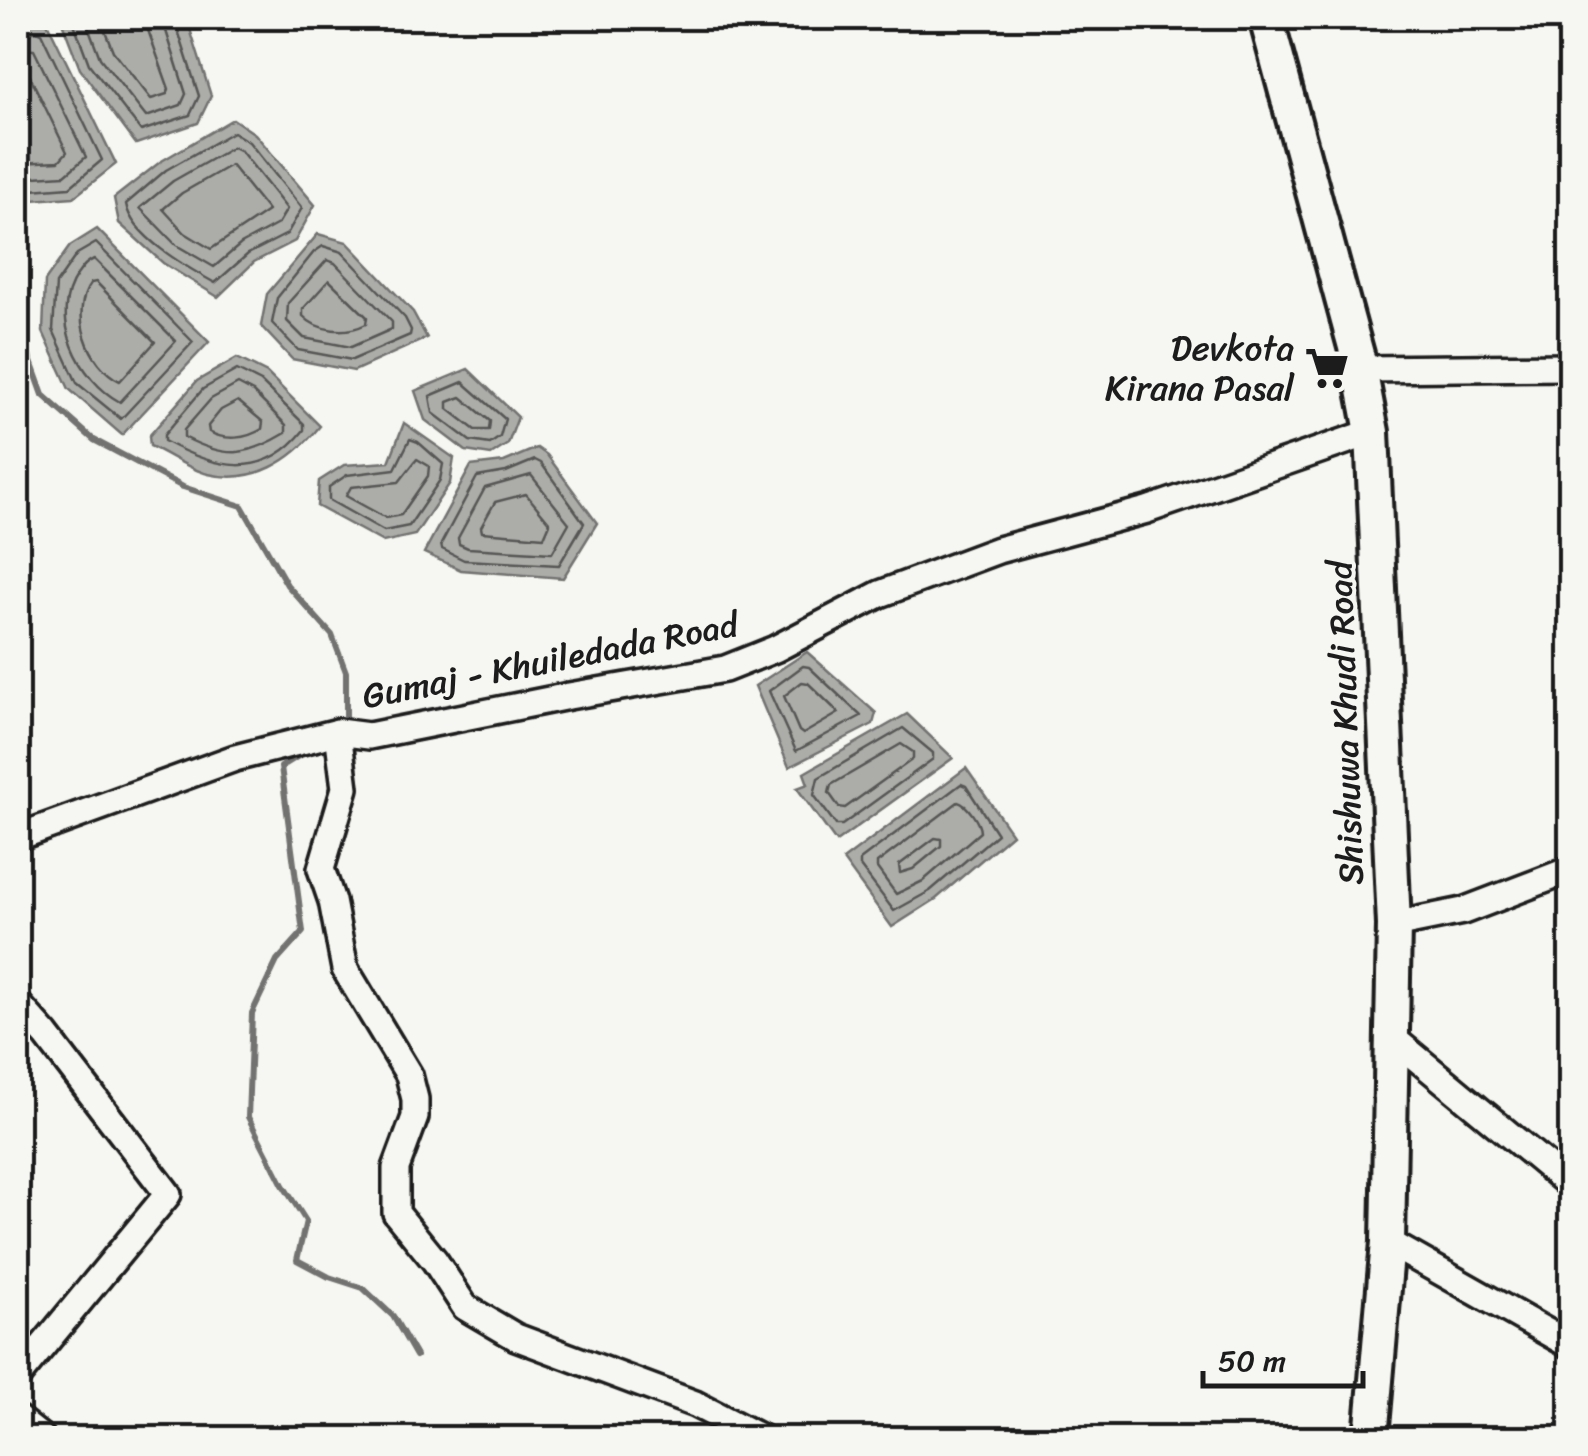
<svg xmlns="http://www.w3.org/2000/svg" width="1588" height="1456" viewBox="0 0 1588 1456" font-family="Sriracha,sans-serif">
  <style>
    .water { fill: #acaca9; stroke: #727271; stroke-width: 2.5 }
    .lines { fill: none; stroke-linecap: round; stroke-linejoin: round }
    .shore { stroke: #565654; stroke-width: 2.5 }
    .stream { stroke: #727271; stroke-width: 6 }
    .minor-casing { stroke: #1c1c1c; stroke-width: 32 }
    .major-casing { stroke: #1c1c1c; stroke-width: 40 }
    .minor { stroke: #f6f6f2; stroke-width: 25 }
    .major { stroke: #f6f6f2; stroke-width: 32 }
    .labels { text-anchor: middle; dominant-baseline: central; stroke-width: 8; stroke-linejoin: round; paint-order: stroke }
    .poi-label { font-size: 35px; fill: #1c1c1c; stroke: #f6f6f2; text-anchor: end }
    .street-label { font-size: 35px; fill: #1c1c1c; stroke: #f6f6f2 }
  </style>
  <rect width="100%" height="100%" fill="#f6f6f2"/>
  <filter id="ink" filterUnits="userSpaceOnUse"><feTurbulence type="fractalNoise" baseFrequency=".01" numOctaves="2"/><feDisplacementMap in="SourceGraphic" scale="20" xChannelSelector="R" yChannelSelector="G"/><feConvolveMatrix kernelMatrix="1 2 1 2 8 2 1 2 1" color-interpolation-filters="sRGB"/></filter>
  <g filter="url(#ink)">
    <g class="water">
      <polygon points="45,18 116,164 74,197 18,201 18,28"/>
      <polygon points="64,18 182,18 190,29 211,96 198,123 136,144 80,69 62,22"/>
      <polygon points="233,119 255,134 315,205 295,241 254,262 218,297 163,263 119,223 114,198 160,162"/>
      <polygon points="97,229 209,342 122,435 69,389 43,332 45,281 70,246"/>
      <polygon points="318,234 347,242 413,312 427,338 354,371 292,359 261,326 267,294"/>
      <path d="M237 358 267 373 320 426C292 461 254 485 208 474 189 469 168 454 150 446L149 436 197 381Z"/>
      <polygon points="468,369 518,417 508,444 491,455 466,451 425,420 415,391"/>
      <polygon points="404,423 454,458 450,483 415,535 383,542 317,506 319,481 344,465 389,462"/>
      <polygon points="537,448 547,455 597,523 563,578 461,570 424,553 471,466 504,462"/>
      <polygon points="807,652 876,713 873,724 789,767 755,686"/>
      <polygon points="907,714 953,758 836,842 797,788 808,784 804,773"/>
      <polygon points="966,768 1012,834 936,899 892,927 843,860"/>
    </g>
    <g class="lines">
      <g class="shore">
        <polyline points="72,18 89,64 141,131 190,115 199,96 174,18"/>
        <polyline points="85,18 100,58 146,117 181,105 186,94 162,18"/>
        <polyline points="100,18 113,51 151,99 167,94 169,89 148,30 147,18"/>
        <polyline points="18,36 36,31 41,33 102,160 70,187 18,191"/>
        <polyline points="18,49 34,50 86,157 65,175 18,178"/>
        <polyline points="18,64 25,66 67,152 59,161 18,163"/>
        <path d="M233 132 249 142 302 208 287 234 248 254 215 283C188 268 131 236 126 204L166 170Z"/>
        <polygon points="233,147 241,151 287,209 278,224 241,244 214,267 176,245 140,208 173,181"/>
        <polygon points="231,165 268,211 211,249 185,233 163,209 182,193"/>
        <polygon points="96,243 193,342 121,419 77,383 53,330 56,284 77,254"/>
        <polygon points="323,246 342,252 405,318 411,330 410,335 352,360 298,350 272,323 277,298 314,252"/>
        <path d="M94 259 176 341 120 402C79 380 48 317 77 275 83 267 85 263 94 259Z"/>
        <polygon points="327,260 335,263 392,322 392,329 351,347 304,338 287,321 288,303"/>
        <path d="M329 280 367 317 366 324C347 334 318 332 303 316V309Z"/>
        <path d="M96 282 155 342 120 381C88 366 69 312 91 283Z"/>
        <path d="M237 370 261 382 304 424V430C263 482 214 468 164 441V435L203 389Z"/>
        <polygon points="463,382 505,419 500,437 490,444 470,441 433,413 430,396"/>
        <path d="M238 384 253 392 286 425V433C246 457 226 459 184 437V430L211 399Z"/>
        <polygon points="461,397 490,421 489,430 475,430 448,409 448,402"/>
        <path d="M238 401 263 422 262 429C246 439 226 441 209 432L208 426 221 410Z"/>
        <polygon points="410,439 418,442 443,464 440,480 409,526 384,531 329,500 329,487 347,475 395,469"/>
        <polygon points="417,459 429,466 428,476 401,515 386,518 346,496 351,487 399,482"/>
        <polygon points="535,460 541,463 584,523 559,565 464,560 442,549 441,544 477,477 506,472"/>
        <polygon points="531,475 569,523 552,553 468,548 459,544 458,538 485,488"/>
        <polygon points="526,494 550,523 544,537 482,532 481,527 495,502"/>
        <polygon points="803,666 809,667 861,716 796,751 769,691"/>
        <polygon points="802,682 808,683 839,713 803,734 799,731 784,696"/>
        <polygon points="903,728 933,753 933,759 842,825 836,825 814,795 818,778"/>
        <polygon points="901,744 913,752 913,759 845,808 839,807 829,793 831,785"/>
        <polygon points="961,784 966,786 997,834 930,891 894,911 860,866 860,860"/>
        <path d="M958 802C967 804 980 823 980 832L923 881 896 894 877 868V863Z"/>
        <polygon points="935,838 941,839 941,846 913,869 900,873 899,865"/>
      </g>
      <g class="stream">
        <polyline points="18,312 18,325 43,395 94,440 183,487 242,506 287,585 332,635 346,672 346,720"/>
        <polyline points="305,752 281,767 303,932 277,961 252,1013 248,1117 283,1185 306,1221 297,1260 329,1277 363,1288 393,1316 416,1356"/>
      </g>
      <g class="minor-casing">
        <g id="minor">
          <polyline points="1361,369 1570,367"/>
          <polyline points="338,732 345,788 321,869 332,901 345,969 409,1075 415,1099 415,1117 396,1168 396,1213 435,1261 465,1307 516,1337 695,1404 761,1438"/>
          <polyline points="18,837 235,758 338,732 369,736 569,696 725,669 775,649 880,594 998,550 1147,510 1372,432"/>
          <polyline points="1394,925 1463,911 1570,870"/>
          <polyline points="18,1004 46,1035 168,1194 18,1376"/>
          <polyline points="1390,1036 1570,1185"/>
          <polyline points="1388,1242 1570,1345"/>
          <polyline points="18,1419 42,1438"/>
        </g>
      </g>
      <g class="major-casing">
        <polyline id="major" points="1266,18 1358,358 1372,432 1394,925 1388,1242 1371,1438"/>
      </g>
      <use href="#minor" class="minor"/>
      <use href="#major" class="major"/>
    </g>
  </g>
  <defs>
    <g id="supermarket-bare" transform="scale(3.45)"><path d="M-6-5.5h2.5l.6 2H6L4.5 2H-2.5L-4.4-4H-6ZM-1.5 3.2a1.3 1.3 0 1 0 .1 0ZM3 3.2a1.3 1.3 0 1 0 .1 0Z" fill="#1c1c1c" stroke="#f6f6f2" stroke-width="2.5" paint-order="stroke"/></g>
  </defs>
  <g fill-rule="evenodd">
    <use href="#supermarket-bare" x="1327" y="368"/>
  </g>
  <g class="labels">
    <g class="poi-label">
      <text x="1294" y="348">Devkota<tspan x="1294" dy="40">Kirana Pasal</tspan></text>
    </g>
    <g class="street-label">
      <text transform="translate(550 660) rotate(-11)">Gumaj - Khuiledada Road</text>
      <text transform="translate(1345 723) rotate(-92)">Shishuwa Khudi Road</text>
    </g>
  </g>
  <rect width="1588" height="1456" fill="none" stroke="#f6f6f2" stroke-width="60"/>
  <rect x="30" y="30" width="1528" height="1396" fill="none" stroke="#1c1c1c" stroke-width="4" filter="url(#ink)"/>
  <path d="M1203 1371v15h160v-15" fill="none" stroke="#1c1c1c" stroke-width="5"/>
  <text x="1218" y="1371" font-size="30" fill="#1c1c1c" stroke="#f6f6f2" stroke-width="8" paint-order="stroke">50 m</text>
</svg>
